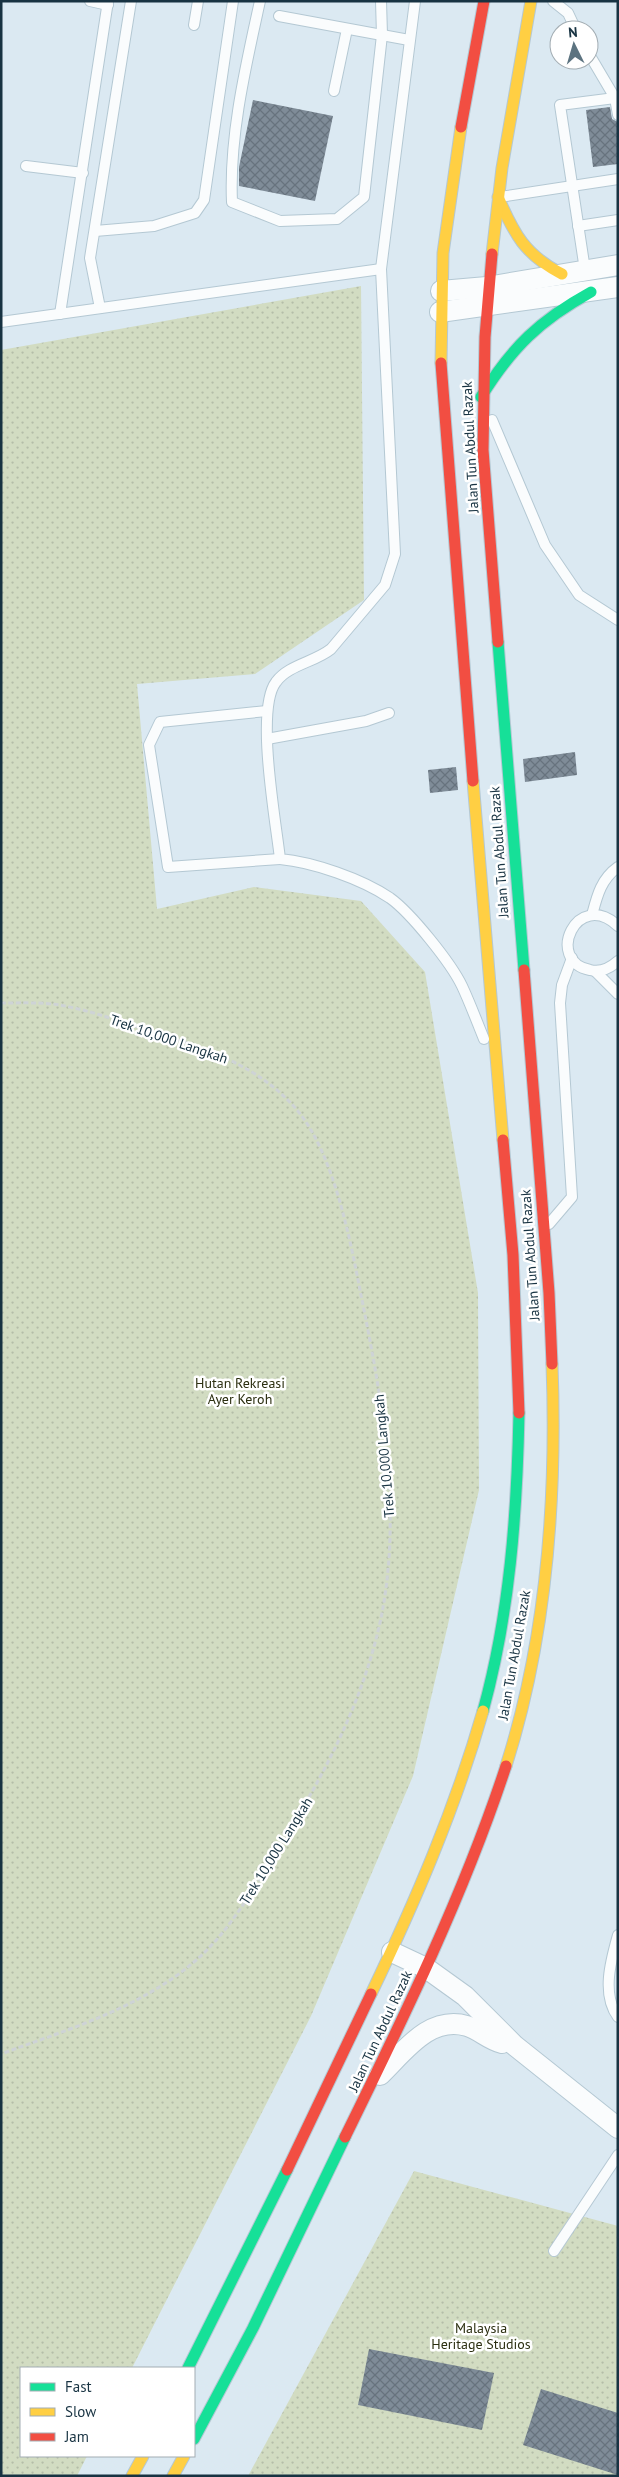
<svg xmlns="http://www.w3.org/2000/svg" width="619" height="2477" viewBox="0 0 619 2477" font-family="'PT Sans',sans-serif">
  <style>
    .grass { fill: url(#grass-dots) }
    .building { fill: url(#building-cross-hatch) }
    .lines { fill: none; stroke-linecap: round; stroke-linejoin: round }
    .lane-casing { stroke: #b4c8d3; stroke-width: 12 }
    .street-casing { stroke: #b4c8d3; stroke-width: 22 }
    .fast-casing { stroke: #b4c8d3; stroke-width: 13 }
    .slow-casing { stroke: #b4c8d3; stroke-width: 13 }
    .jam-casing { stroke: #b4c8d3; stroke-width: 13 }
    .path { stroke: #ced3d6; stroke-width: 3; stroke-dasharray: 5 2.5; stroke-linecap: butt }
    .lane { stroke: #fafcfd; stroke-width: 10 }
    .street { stroke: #fafcfd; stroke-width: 20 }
    .fast { stroke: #16e098; stroke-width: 11 }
    .slow { stroke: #ffcf43; stroke-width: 11 }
    .jam { stroke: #f24e42; stroke-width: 11 }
    .labels { text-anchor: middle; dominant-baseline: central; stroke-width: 5; stroke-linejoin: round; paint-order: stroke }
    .street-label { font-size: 14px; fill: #183342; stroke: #fff }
    .park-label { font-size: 14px; fill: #2c2f11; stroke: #fff }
  </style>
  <defs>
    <pattern id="grass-dots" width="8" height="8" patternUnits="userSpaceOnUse" patternTransform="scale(1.25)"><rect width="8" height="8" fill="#d2dcc2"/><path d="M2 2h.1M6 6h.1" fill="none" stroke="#b4bda8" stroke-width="1.8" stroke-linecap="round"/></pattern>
    <pattern id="building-cross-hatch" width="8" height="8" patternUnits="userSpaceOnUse" patternTransform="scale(1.25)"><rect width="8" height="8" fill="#7f8c98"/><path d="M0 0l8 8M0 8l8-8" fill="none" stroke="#67737e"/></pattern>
  </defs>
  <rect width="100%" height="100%" fill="#dbe9f2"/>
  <g class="grass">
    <polygon points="361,286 364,600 255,674 137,684 157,909 254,887 361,901 425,972 478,1293 479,1490 413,1776 311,2016 132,2368 21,2368 21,2456 87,2456 77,2476 1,2476 1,350"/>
    <polygon points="414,2171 618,2226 618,2476 248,2476"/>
  </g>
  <g class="building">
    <polygon points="253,100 333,116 315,201 239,186 239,167"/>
    <polygon points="610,107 612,119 618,122 618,164 593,167 586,110"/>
    <polygon points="575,752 577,775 525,782 523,759"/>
    <polygon points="456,767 458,790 430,793 428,770"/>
    <polygon points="369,2349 494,2373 482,2430 358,2405"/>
    <polygon points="541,2389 618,2413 618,2475 523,2445"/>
  </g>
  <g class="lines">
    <g class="lane-casing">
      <g id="lane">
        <polyline points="90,1 108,5"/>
        <path d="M260 1C246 65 229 136 232 202L280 221 337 219 364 197 382 35 381 1"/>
        <path d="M415 1 381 269 395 554 385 585 331 649C315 662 288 665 276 682 255 709 276 822 280 859 313 862 362 879 390 898 411 913 451 963 462 986 470 1003 477 1022 484 1039"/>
        <polyline points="553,1 568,13 576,30"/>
        <polyline points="279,16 409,40"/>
        <polyline points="194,25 198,1"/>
        <polyline points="589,54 615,98 618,115"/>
        <polyline points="334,91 347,29"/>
        <polyline points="26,166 83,173"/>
        <polyline points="500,197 618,179"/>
        <polyline points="578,226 618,220"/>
        <polyline points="95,231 154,226 195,213 204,200 233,1"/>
        <polyline points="585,270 560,105 615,98"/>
        <polyline points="100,308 90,258 131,1"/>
        <polyline points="60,314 108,1"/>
        <polyline points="1,322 381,269"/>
        <polyline points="492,420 545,545 579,595 618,620"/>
        <polyline points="267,711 160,722 149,745 168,867 280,859"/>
        <polyline points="267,739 366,721 389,713"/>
        <path d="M592 915C597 896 601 879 618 867"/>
        <path d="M618 926C577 888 544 961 590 970 601 973 610 968 618 961"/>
        <polyline points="595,971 618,994"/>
        <polyline points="549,1224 572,1197 560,1003 562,985 572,958"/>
        <path d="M618 1935C611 1960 601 1994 618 2017"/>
        <polyline points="554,2251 618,2155"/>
      </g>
    </g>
    <g class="street-casing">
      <g id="street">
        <polyline points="441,291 487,287 618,265"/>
        <polyline points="440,312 618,287"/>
        <polyline points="392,1952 426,1968 465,1996 514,2045 618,2128"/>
        <path d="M380 2075C404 2052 429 2015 467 2026 480 2030 489 2040 502 2043"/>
      </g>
    </g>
    <g class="fast-casing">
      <g id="fast">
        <path d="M481 397C512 347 540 320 591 292"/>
        <polyline points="498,642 524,970"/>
        <path d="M483 1711C510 1613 517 1513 519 1413"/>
        <polyline points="188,2368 287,2170"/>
        <polyline points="194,2439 253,2328 345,2137"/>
      </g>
    </g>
    <g class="slow-casing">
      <g id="slow">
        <path d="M498 197C514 234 525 255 562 274"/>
        <polyline points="492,254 502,168 531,1"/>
        <polyline points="441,363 443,253 461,127"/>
        <polyline points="473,781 503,1140"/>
        <path d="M506 1766C547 1637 557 1498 552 1364"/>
        <path d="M371 1994C415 1902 455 1809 483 1711"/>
        <polyline points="132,2476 143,2456"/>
        <polyline points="173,2476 184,2456"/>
      </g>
    </g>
    <g class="jam-casing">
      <g id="jam">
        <polyline points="461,127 484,1"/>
        <polyline points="492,254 485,337 483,450 498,642"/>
        <polyline points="441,363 473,781"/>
        <polyline points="524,970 549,1293 552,1364"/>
        <polyline points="503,1140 513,1255 519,1413"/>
        <path d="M345 2137C404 2017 464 1894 506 1766"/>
        <polyline points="287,2170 371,1994"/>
      </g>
    </g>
    <path class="path" d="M1 1003C20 1003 41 1002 60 1005 88 1010 116 1020 144 1029 200 1047 257 1063 297 1110 334 1154 350 1239 361 1295 384 1409 407 1535 373 1650 354 1718 320 1781 283 1841 259 1879 236 1922 203 1954 147 2006 72 2028 1 2054"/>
    <use href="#lane" class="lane"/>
    <use href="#street" class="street"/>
    <use href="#fast" class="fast"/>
    <use href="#slow" class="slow"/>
    <use href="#jam" class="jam"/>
  </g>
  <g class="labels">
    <g class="street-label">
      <text transform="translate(470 447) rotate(-93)">Jalan Tun Abdul Razak</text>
      <text transform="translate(499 852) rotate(-94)">Jalan Tun Abdul Razak</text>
      <text transform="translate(169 1039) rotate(19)">Trek 10,000 Langkah</text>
      <text transform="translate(530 1255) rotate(-94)">Jalan Tun Abdul Razak</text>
      <text transform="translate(384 1456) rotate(-95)">Trek 10,000 Langkah</text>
      <text transform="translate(514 1655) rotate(-80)">Jalan Tun Abdul Razak</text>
      <text transform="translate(276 1851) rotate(-58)">Trek 10,000 Langkah</text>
      <text transform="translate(380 2031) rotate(-65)">Jalan Tun Abdul Razak</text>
    </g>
    <g class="park-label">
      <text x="240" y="1383">Hutan Rekreasi<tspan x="240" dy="16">Ayer Keroh</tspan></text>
      <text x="481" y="2328">Malaysia<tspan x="481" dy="16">Heritage Studios</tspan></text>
    </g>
  </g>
  <rect width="619" height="2477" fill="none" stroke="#183342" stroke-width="5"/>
  <rect x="20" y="2367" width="175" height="90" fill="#ffffff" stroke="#a3adb3"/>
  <rect x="30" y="2383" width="25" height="8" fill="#16e098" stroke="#a3adb3"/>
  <text x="65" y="2392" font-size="15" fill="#183342">Fast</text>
  <rect x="30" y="2408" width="25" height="8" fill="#ffcf43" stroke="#a3adb3"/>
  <text x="65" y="2417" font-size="15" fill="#183342">Slow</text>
  <rect x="30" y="2433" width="25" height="8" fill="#f24e42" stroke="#a3adb3"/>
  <text x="65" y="2442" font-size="15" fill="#183342">Jam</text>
  <g transform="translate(574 45) rotate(355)"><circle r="24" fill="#ffffff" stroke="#a3adb3"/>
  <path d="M0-4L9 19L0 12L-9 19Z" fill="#5c7380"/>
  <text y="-8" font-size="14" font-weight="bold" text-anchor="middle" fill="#183342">N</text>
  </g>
</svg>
